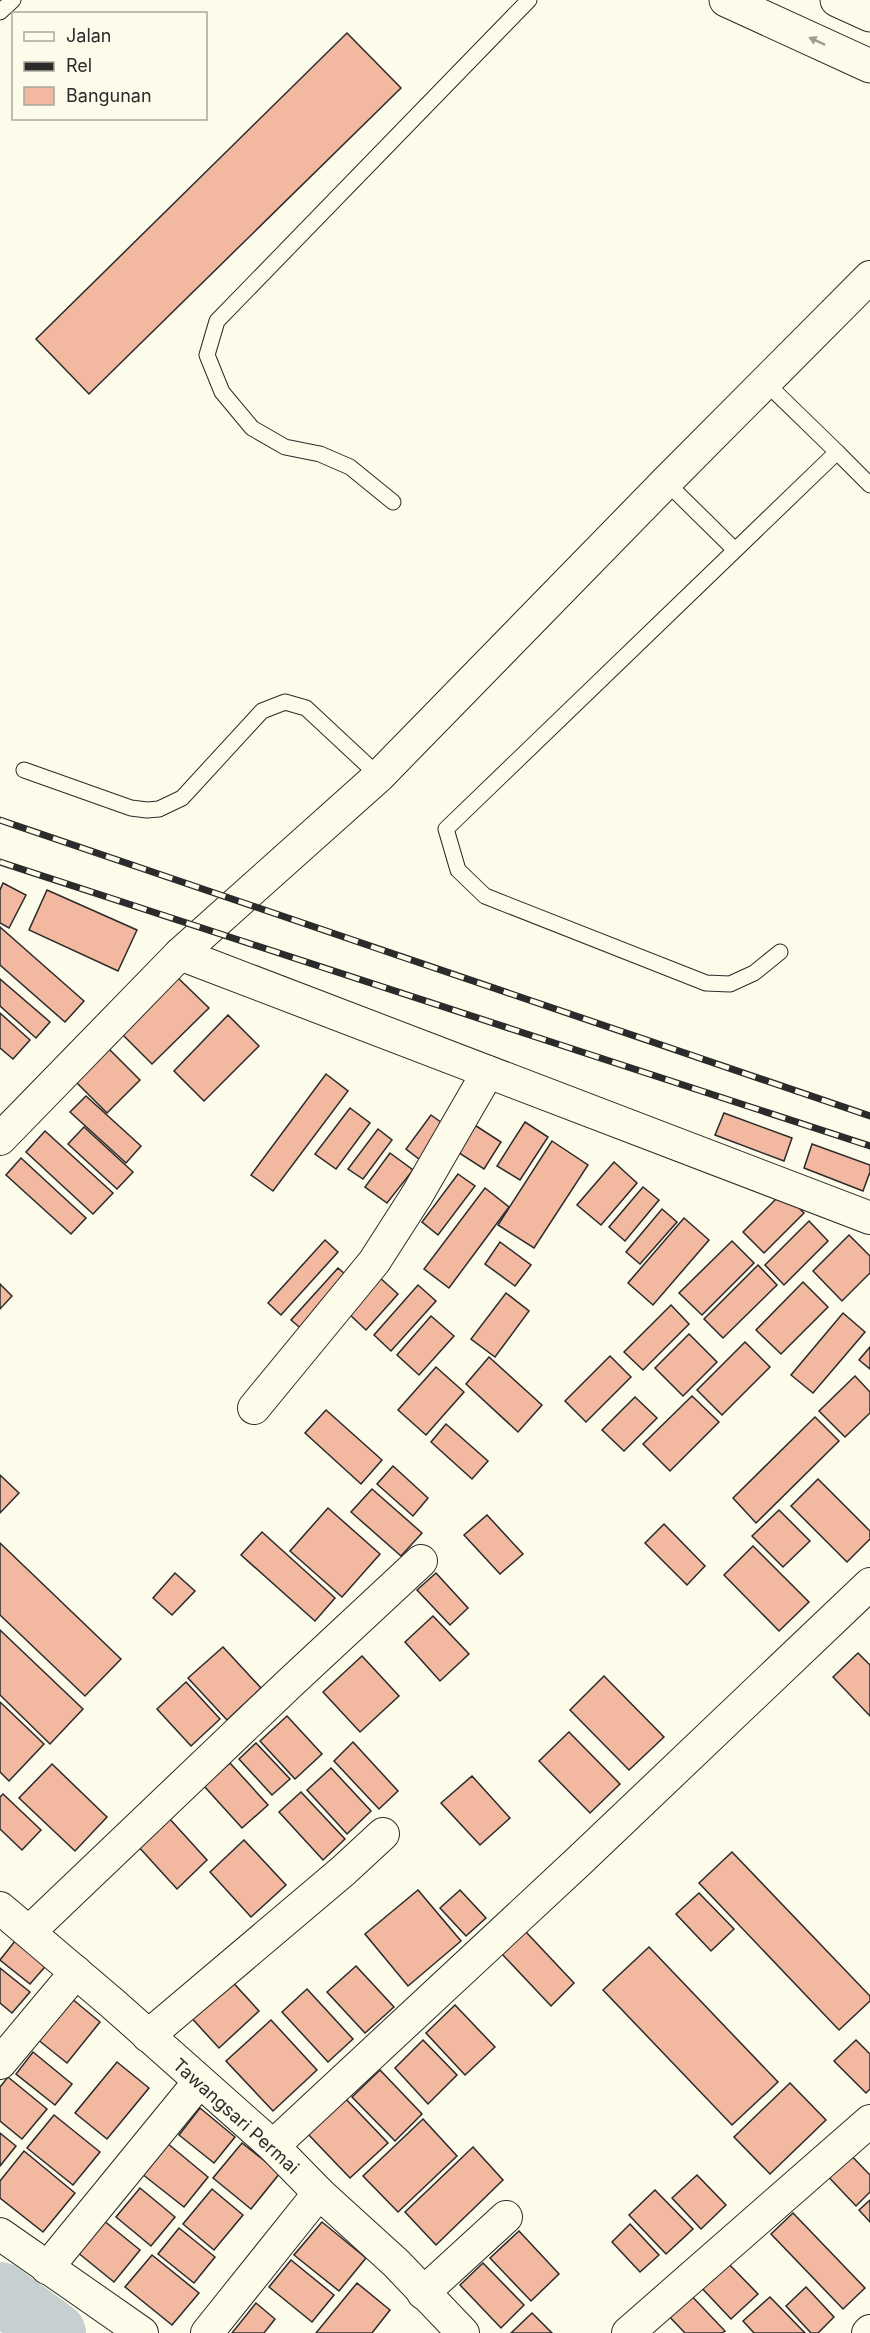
<svg xmlns="http://www.w3.org/2000/svg" width="870" height="2333" viewBox="0 0 870 2333" font-family="Inter,sans-serif">
  <style>
    .lines { fill: none; stroke-linecap: round; stroke-linejoin: round }
    .river { stroke: #c7d0d0; stroke-width: 62 }
    .building { fill: #f2b8a0; stroke: #2b2b2b; stroke-width: 1.5 }
    .lane-casing { stroke: #2b2b2b; stroke-width: 17 }
    .street-casing { stroke: #2b2b2b; stroke-width: 34 }
    .highway-casing { stroke: #2b2b2b; stroke-width: 35 }
    .lane { stroke: #fdfbea; stroke-width: 15 }
    .street { stroke: #fdfbea; stroke-width: 32 }
    .highway { stroke: #fdfbea; stroke-width: 33 }
    .rail-casing { stroke: #2b2b2b; stroke-width: 7 }
    .rail { stroke: #fdfbea; stroke-width: 4.5; stroke-dasharray: 14; stroke-linecap: butt }
    .oneway { fill: #9e9d94 }
    .labels { text-anchor: middle; dominant-baseline: central; stroke-width: 4.5; stroke-linejoin: round; paint-order: stroke }
    .street-label { font-size: 18px; fill: #2b2b2b; stroke: #fdfbea }
  </style>
  <rect width="100%" height="100%" fill="#fdfbea"/>
  <g class="lines">
    <polyline class="river" points="0,2293 55,2333"/>
  </g>
  <g class="building">
    <polygon points="347,33 401,88 89,394 36,339"/>
    <polygon points="3,883 26,895 9,928 0,923 0,890"/>
    <polygon points="47,890 137,930 118,971 29,930"/>
    <polygon points="0,927 84,1001 65,1022 0,965"/>
    <polygon points="176,976 209,1008 152,1064 120,1032"/>
    <polygon points="0,979 50,1022 36,1038 0,1006"/>
    <polygon points="0,1013 30,1040 13,1059 0,1048"/>
    <polygon points="228,1015 259,1046 204,1101 174,1071"/>
    <polygon points="108,1048 140,1080 107,1113 75,1081"/>
    <polygon points="326,1074 348,1091 273,1191 251,1175"/>
    <polygon points="86,1096 141,1146 126,1163 70,1112"/>
    <polygon points="350,1108 370,1123 336,1169 315,1154"/>
    <polygon points="724,1113 792,1138 784,1161 715,1135"/>
    <polygon points="431,1115 449,1128 424,1163 406,1149"/>
    <polygon points="470,1122 501,1142 484,1169 453,1149"/>
    <polygon points="525,1122 548,1137 520,1180 497,1166"/>
    <polygon points="84,1127 133,1172 117,1189 68,1144"/>
    <polygon points="378,1129 392,1140 363,1179 348,1169"/>
    <polygon points="45,1131 113,1193 93,1214 26,1152"/>
    <polygon points="552,1141 588,1165 534,1248 498,1225"/>
    <polygon points="812,1144 870,1165 870,1172 863,1191 804,1168"/>
    <polygon points="390,1153 413,1170 387,1203 365,1187"/>
    <polygon points="21,1158 86,1218 71,1234 6,1175"/>
    <polygon points="614,1162 637,1183 601,1225 577,1205"/>
    <polygon points="458,1174 475,1186 438,1235 422,1222"/>
    <polygon points="643,1187 659,1200 625,1241 609,1227"/>
    <polygon points="485,1188 509,1207 449,1288 424,1269"/>
    <polygon points="783,1192 804,1213 764,1253 743,1232"/>
    <polygon points="662,1209 677,1222 640,1264 626,1252"/>
    <polygon points="684,1218 709,1240 653,1305 628,1283"/>
    <polygon points="809,1221 828,1241 784,1285 765,1265"/>
    <polygon points="849,1235 870,1256 870,1273 842,1301 813,1271"/>
    <polygon points="325,1240 338,1252 281,1315 268,1303"/>
    <polygon points="732,1241 754,1263 702,1315 679,1293"/>
    <polygon points="500,1242 531,1265 515,1286 485,1264"/>
    <polygon points="758,1265 777,1285 723,1338 704,1319"/>
    <polygon points="338,1268 352,1280 305,1332 291,1320"/>
    <polygon points="379,1277 398,1294 366,1330 347,1312"/>
    <polygon points="803,1282 828,1307 781,1354 756,1330"/>
    <polygon points="0,1284 12,1296 0,1309"/>
    <polygon points="418,1285 436,1301 391,1351 374,1335"/>
    <polygon points="506,1293 529,1311 495,1357 471,1339"/>
    <polygon points="671,1305 689,1324 643,1370 624,1352"/>
    <polygon points="843,1313 865,1332 813,1393 791,1375"/>
    <polygon points="431,1316 454,1336 419,1375 397,1355"/>
    <polygon points="689,1334 717,1362 683,1396 655,1368"/>
    <polygon points="745,1342 770,1367 722,1415 697,1390"/>
    <polygon points="870,1347 870,1369 859,1360"/>
    <polygon points="610,1356 631,1377 586,1422 565,1401"/>
    <polygon points="489,1357 542,1405 518,1432 466,1384"/>
    <polygon points="436,1367 464,1392 426,1435 398,1410"/>
    <polygon points="855,1376 870,1392 870,1413 845,1437 819,1411"/>
    <polygon points="692,1396 719,1422 670,1471 643,1444"/>
    <polygon points="635,1397 657,1418 624,1451 602,1430"/>
    <polygon points="326,1410 382,1460 361,1484 305,1433"/>
    <polygon points="815,1417 839,1441 756,1523 733,1498"/>
    <polygon points="446,1424 488,1461 472,1479 431,1442"/>
    <polygon points="393,1466 428,1498 413,1516 377,1484"/>
    <polygon points="0,1475 19,1493 0,1513"/>
    <polygon points="818,1479 870,1531 870,1539 847,1562 791,1506"/>
    <polygon points="372,1489 422,1533 401,1556 351,1512"/>
    <polygon points="328,1508 380,1554 342,1597 290,1551"/>
    <polygon points="779,1510 810,1541 783,1567 752,1536"/>
    <polygon points="487,1515 523,1554 500,1574 464,1535"/>
    <polygon points="664,1524 705,1566 687,1585 645,1543"/>
    <polygon points="262,1532 335,1598 315,1621 241,1555"/>
    <polygon points="0,1543 121,1659 85,1696 0,1615"/>
    <polygon points="753,1546 809,1602 779,1631 724,1575"/>
    <polygon points="175,1573 195,1591 172,1615 153,1598"/>
    <polygon points="436,1573 468,1608 450,1625 417,1590"/>
    <polygon points="433,1616 469,1654 440,1681 405,1642"/>
    <polygon points="0,1630 83,1709 50,1744 0,1695"/>
    <polygon points="223,1647 261,1688 227,1720 188,1678"/>
    <polygon points="858,1653 870,1665 870,1716 833,1677"/>
    <polygon points="362,1656 399,1696 360,1732 323,1692"/>
    <polygon points="604,1676 664,1737 629,1770 570,1710"/>
    <polygon points="186,1682 220,1719 191,1746 157,1709"/>
    <polygon points="0,1702 44,1744 9,1781 0,1772"/>
    <polygon points="287,1716 322,1754 295,1779 260,1741"/>
    <polygon points="569,1732 620,1784 590,1813 539,1761"/>
    <polygon points="353,1742 398,1791 379,1809 334,1761"/>
    <polygon points="256,1743 290,1779 272,1795 239,1759"/>
    <polygon points="230,1763 268,1805 242,1828 204,1786"/>
    <polygon points="52,1764 107,1817 75,1851 19,1798"/>
    <polygon points="331,1768 371,1811 347,1834 307,1790"/>
    <polygon points="472,1776 510,1818 480,1845 441,1803"/>
    <polygon points="301,1792 345,1839 323,1860 279,1812"/>
    <polygon points="3,1794 41,1830 22,1850 0,1829 0,1797"/>
    <polygon points="168,1817 207,1860 177,1889 137,1845"/>
    <polygon points="244,1840 286,1885 251,1917 210,1872"/>
    <polygon points="732,1852 870,1996 870,2001 839,2030 699,1883"/>
    <polygon points="418,1890 461,1941 408,1986 365,1934"/>
    <polygon points="460,1890 486,1918 466,1936 440,1908"/>
    <polygon points="699,1893 734,1929 711,1951 676,1914"/>
    <polygon points="526,1932 574,1983 551,2006 502,1954"/>
    <polygon points="19,1936 50,1961 30,1984 0,1960"/>
    <polygon points="649,1947 778,2082 732,2125 603,1990"/>
    <polygon points="356,1966 394,2007 365,2033 327,1992"/>
    <polygon points="0,1968 30,1992 12,2013 0,2003"/>
    <polygon points="228,1977 259,2011 219,2048 188,2014"/>
    <polygon points="307,1989 353,2039 328,2062 282,2012"/>
    <polygon points="71,1998 100,2022 67,2063 37,2039"/>
    <polygon points="455,2005 495,2047 465,2075 426,2033"/>
    <polygon points="271,2020 317,2070 273,2111 226,2061"/>
    <polygon points="423,2040 457,2075 428,2104 395,2068"/>
    <polygon points="856,2040 870,2054 870,2089 866,2093 834,2061"/>
    <polygon points="33,2052 72,2084 55,2105 16,2074"/>
    <polygon points="117,2062 149,2088 107,2139 75,2113"/>
    <polygon points="380,2070 422,2114 395,2141 352,2097"/>
    <polygon points="8,2077 47,2109 22,2139 0,2121 0,2087"/>
    <polygon points="790,2083 826,2120 770,2174 734,2137"/>
    <polygon points="343,2096 388,2143 350,2178 306,2132"/>
    <polygon points="200,2108 235,2137 214,2163 179,2135"/>
    <polygon points="54,2115 100,2152 73,2185 27,2148"/>
    <polygon points="423,2119 457,2156 398,2212 363,2176"/>
    <polygon points="0,2133 16,2146 0,2166"/>
    <polygon points="167,2143 208,2177 184,2207 142,2174"/>
    <polygon points="242,2143 280,2173 251,2209 213,2178"/>
    <polygon points="473,2147 503,2180 436,2245 405,2212"/>
    <polygon points="843,2147 870,2175 870,2192 856,2206 821,2169"/>
    <polygon points="24,2151 75,2193 43,2232 0,2198 0,2181"/>
    <polygon points="697,2175 726,2205 701,2229 672,2198"/>
    <polygon points="140,2188 175,2217 151,2246 116,2217"/>
    <polygon points="212,2189 243,2215 214,2250 183,2224"/>
    <polygon points="655,2190 693,2229 666,2254 629,2215"/>
    <polygon points="870,2200 870,2222 859,2210"/>
    <polygon points="793,2213 865,2288 843,2309 771,2234"/>
    <polygon points="103,2220 140,2250 114,2282 77,2252"/>
    <polygon points="322,2222 366,2258 339,2291 294,2255"/>
    <polygon points="630,2224 659,2255 640,2272 612,2242"/>
    <polygon points="179,2228 215,2257 194,2283 158,2254"/>
    <polygon points="519,2231 559,2274 531,2301 490,2258"/>
    <polygon points="152,2255 199,2293 172,2325 125,2287"/>
    <polygon points="723,2258 758,2294 731,2319 697,2283"/>
    <polygon points="291,2260 334,2295 312,2322 269,2287"/>
    <polygon points="483,2263 524,2305 501,2328 460,2285"/>
    <polygon points="357,2283 390,2310 372,2333 316,2333"/>
    <polygon points="806,2287 834,2317 818,2333 811,2333 786,2306"/>
    <polygon points="685,2289 725,2331 722,2333 685,2333 663,2310"/>
    <polygon points="770,2297 805,2333 754,2333 743,2321"/>
    <polygon points="256,2303 275,2319 264,2333 232,2333"/>
    <polygon points="532,2313 552,2333 511,2333"/>
  </g>
  <g class="lines">
    <g class="lane-casing">
      <g id="lane">
        <polyline points="0,12 13,0"/>
        <polyline points="765,382 837,452"/>
        <polyline points="666,482 735,550"/>
        <polyline points="393,502 350,467 320,454 285,447 252,428 222,392 207,355 217,321 529,0"/>
        <polyline points="24,770 131,808 147,810 159,809 182,798 262,711 285,702 306,708 379,776"/>
        <polyline points="780,952 754,973 730,984 706,983 485,896 458,870 446,829 837,452 870,485"/>
      </g>
    </g>
    <g class="street-casing">
      <g id="street">
        <polyline points="180,954 870,1218"/>
        <polyline points="0,1139 180,954 379,776 666,482 870,277"/>
        <polyline points="254,1408 374,1262 417,1195 488,1072"/>
        <polyline points="0,1908 112,2003 273,2146 319,2193 396,2263 463,2333"/>
        <polyline points="29,1932 290,1683 421,1561"/>
        <polyline points="148,2036 343,1871 383,1834"/>
        <polyline points="0,2063 76,1972"/>
        <polyline points="273,2146 579,1861 870,1584"/>
        <polyline points="0,2234 142,2333"/>
        <polyline points="47,2268 199,2082"/>
        <polyline points="423,2293 506,2217"/>
        <polyline points="207,2333 319,2193"/>
        <polyline points="628,2333 870,2121"/>
        <polyline points="868,2333 870,2331"/>
      </g>
    </g>
    <g class="highway-casing">
      <g id="highway">
        <polyline points="726,0 870,66"/>
        <polyline points="837,0 870,15"/>
      </g>
    </g>
    <use href="#lane" class="lane"/>
    <use href="#street" class="street"/>
    <use href="#highway" class="highway"/>
    <g class="rail-casing">
      <g id="rail">
        <polyline points="0,820 870,1116"/>
        <polyline points="0,862 870,1146"/>
      </g>
    </g>
    <use href="#rail" class="rail"/>
  </g>
  <defs><path id="oneway-solid" d="M-6-.8H1V-3.2L6.5 0L1 3.2V.8H-6Z" transform="scale(1.5)"/></defs>
  <use class="oneway" href="#oneway-solid" transform="translate(817 41) rotate(-155)"/>
  <g class="labels">
    <g class="street-label">
      <text transform="translate(236 2116) rotate(42)">Tawangsari Permai</text>
    </g>
  </g>
  <rect x="12" y="12" width="195" height="108" fill="#fdfbea" stroke="#a9a89e" stroke-width="1.5"/>
  <rect x="24" y="32" width="30" height="9" fill="#fdfbea" stroke="#a9a89e" stroke-width="1.5"/>
  <text x="66" y="42" font-size="18" fill="#2b2b2b">Jalan</text>
  <rect x="24" y="62" width="30" height="9" fill="#2b2b2b" stroke="#a9a89e" stroke-width="1.5"/>
  <text x="66" y="72" font-size="18" fill="#2b2b2b">Rel</text>
  <rect x="24" y="87" width="30" height="18" fill="#f2b8a0" stroke="#a9a89e" stroke-width="1.5"/>
  <text x="66" y="102" font-size="18" fill="#2b2b2b">Bangunan</text>
</svg>
